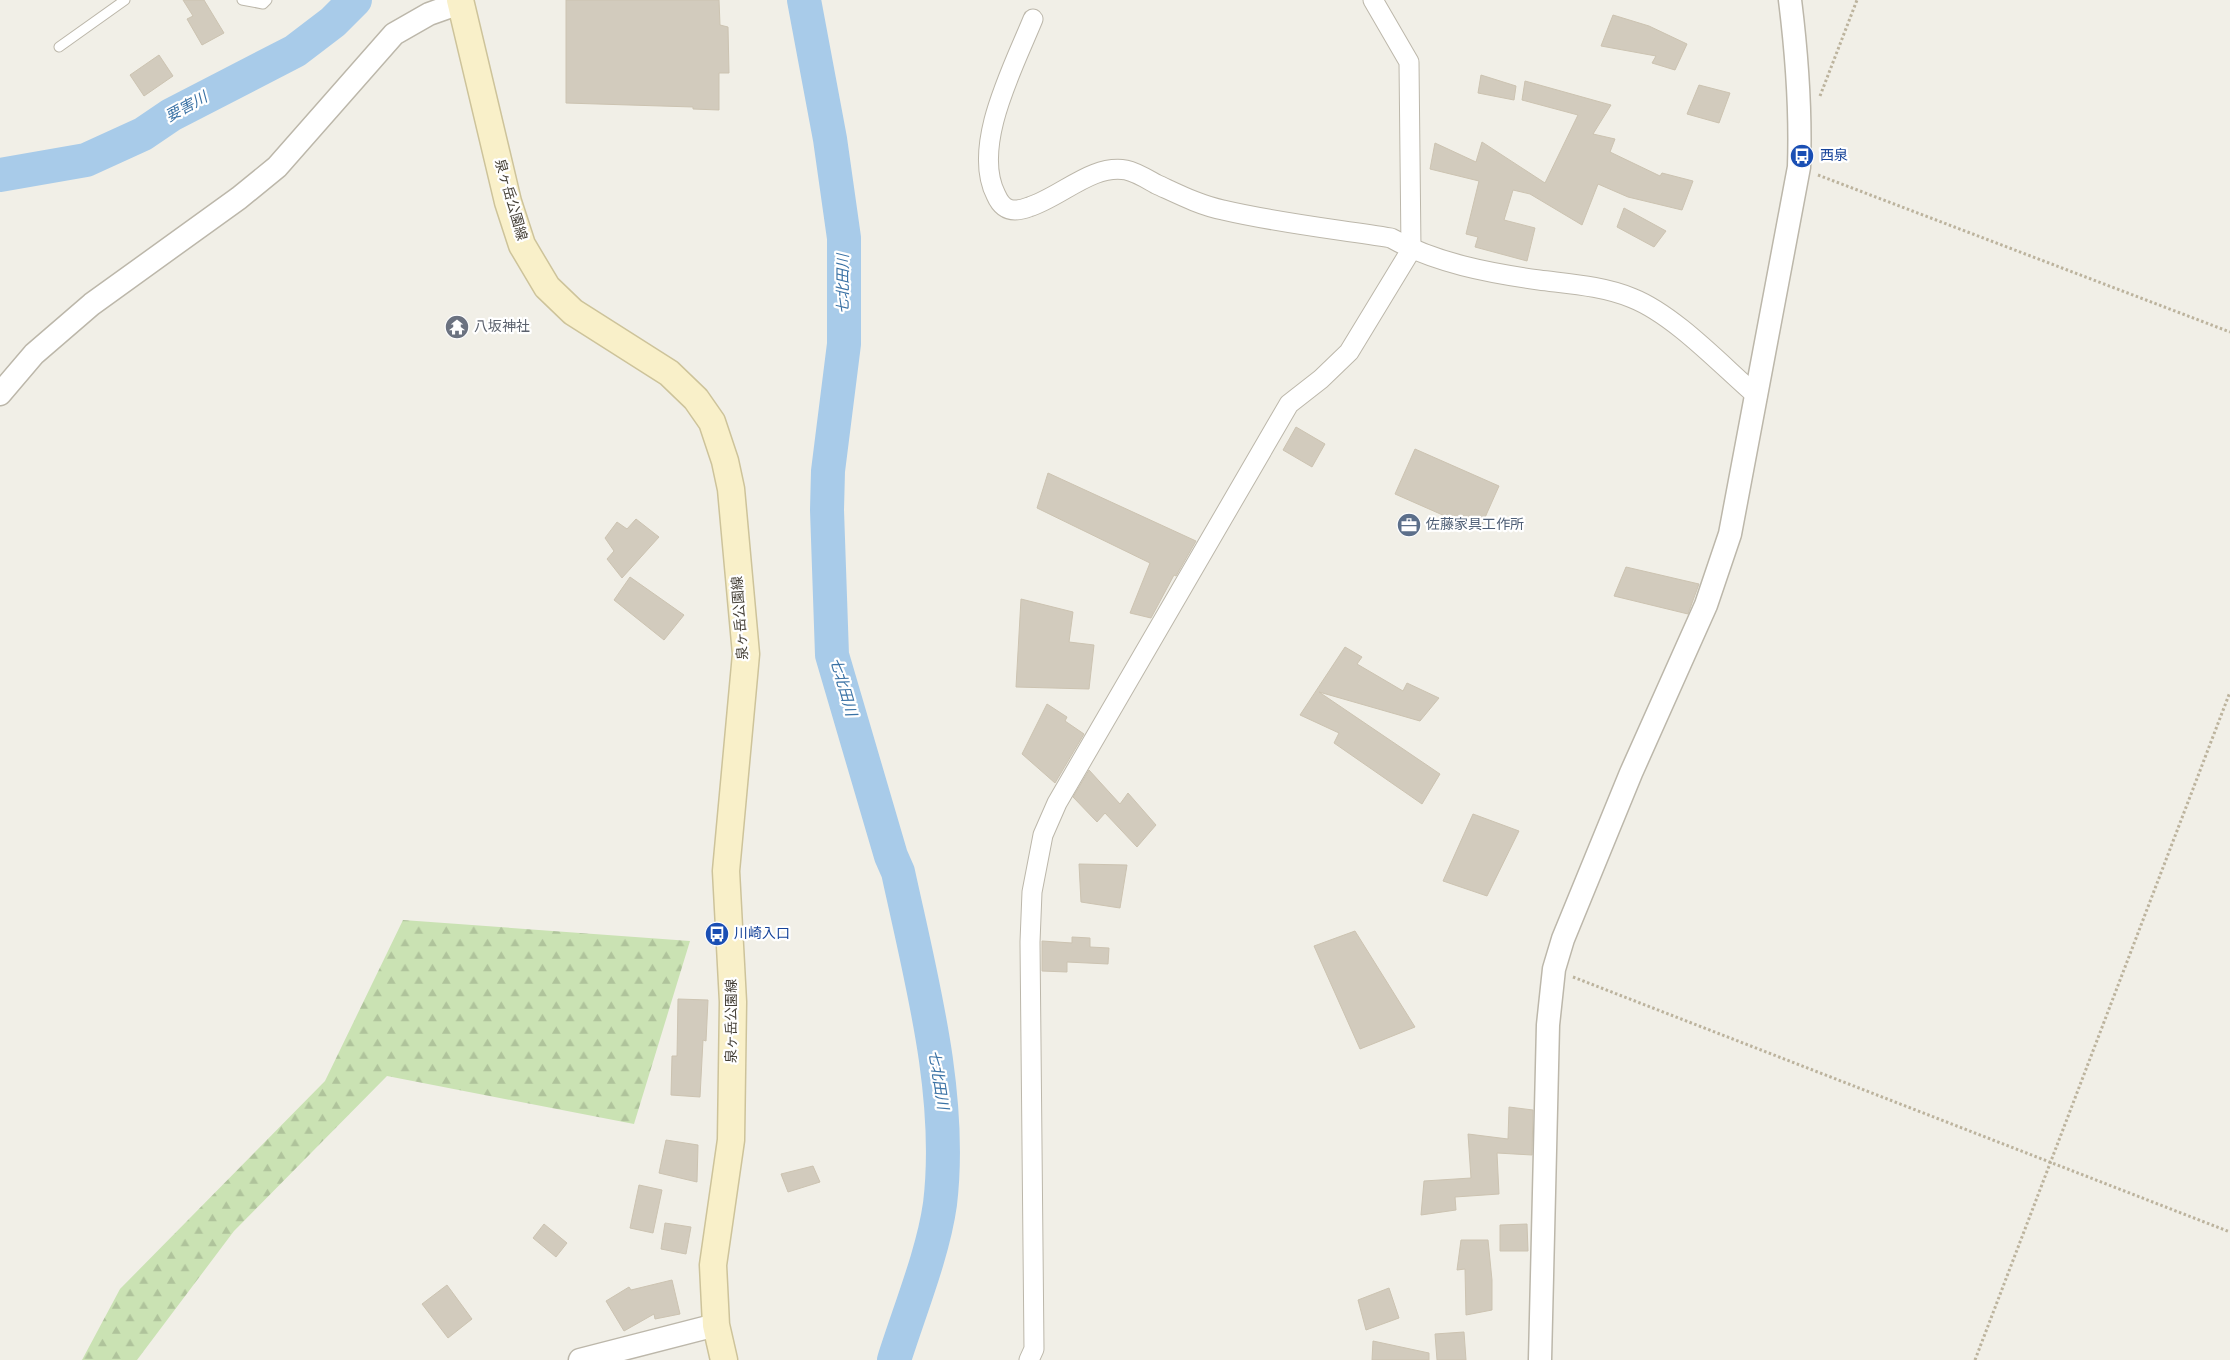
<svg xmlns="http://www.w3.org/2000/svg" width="2230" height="1360" viewBox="0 0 2230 1360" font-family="Overpass,'Noto Sans JP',sans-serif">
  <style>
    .forest { fill: url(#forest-firs) }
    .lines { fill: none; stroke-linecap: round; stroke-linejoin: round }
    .river { stroke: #a8cbe9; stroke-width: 34 }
    .building { fill: #d2cbbd; stroke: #ccc3b1 }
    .service-casing { stroke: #bcb7aa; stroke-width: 11 }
    .minor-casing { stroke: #bcb7aa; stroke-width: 21 }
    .tertiary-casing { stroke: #bcb7aa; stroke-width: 25 }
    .secondary-casing { stroke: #cdc39a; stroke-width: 29 }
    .path { stroke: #bcb39d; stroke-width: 3; stroke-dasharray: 2.5 2.5; stroke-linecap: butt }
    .service { stroke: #fff; stroke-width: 9 }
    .minor { stroke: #fff; stroke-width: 19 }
    .tertiary { stroke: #fff; stroke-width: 22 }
    .secondary { stroke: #f9f0c9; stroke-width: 26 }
    .labels { text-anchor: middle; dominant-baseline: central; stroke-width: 4.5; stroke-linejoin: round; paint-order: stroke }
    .transit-label { font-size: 14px; fill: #164399; stroke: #fff; text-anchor: start }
    .street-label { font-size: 14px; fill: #443f36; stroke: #fff }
    .worship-label { font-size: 14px; fill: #5b616d; stroke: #fff; text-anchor: start }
    .service-label { font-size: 14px; fill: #4e5e75; stroke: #fff; text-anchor: start }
    .water-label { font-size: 15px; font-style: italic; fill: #3a72a5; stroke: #fff }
  </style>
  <defs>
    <pattern id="forest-firs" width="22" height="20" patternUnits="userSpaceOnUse" patternTransform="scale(1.25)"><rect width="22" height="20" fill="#cae2b3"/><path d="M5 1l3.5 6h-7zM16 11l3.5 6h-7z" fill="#afc39b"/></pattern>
  </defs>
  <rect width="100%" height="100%" fill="#f1efe7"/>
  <polygon class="forest" points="403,920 690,941 634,1124 387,1076 234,1231 137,1360 82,1360 120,1289 325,1081"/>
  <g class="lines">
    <g class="river">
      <path d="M804 0 830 139 844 238V344L828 471 827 510 832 655 891 856 898 872C921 978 953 1096 940 1204 933 1254 909 1312 894 1360"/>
      <polyline points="0,175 86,160 143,134 171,115 295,51 333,22 355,0"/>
    </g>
  </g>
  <g class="building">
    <polygon points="183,0 204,0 224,33 202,45 187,19 193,16"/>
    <polygon points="566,0 719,0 720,25 728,27 729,73 719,73 719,110 693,109 693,107 566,103"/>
    <polygon points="1613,15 1649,26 1687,44 1675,70 1652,63 1656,56 1601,46"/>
    <polygon points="159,55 173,76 144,96 130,75"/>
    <polygon points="1481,75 1516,86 1514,100 1478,93"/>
    <polygon points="1525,81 1611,105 1593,134 1615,139 1610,152 1660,176 1662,173 1693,181 1682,210 1628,197 1598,184 1582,225 1530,194 1513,190 1504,220 1535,228 1527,261 1475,247 1478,237 1466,234 1479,181 1430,169 1435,143 1476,162 1482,142 1545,183 1578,115 1522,100"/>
    <polygon points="1699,85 1730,93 1719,123 1687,114"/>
    <polygon points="1624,208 1666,231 1654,247 1617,227"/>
    <polygon points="1296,427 1325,444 1312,467 1283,450"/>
    <polygon points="1415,449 1499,486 1479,531 1395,494"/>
    <polygon points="1048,473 1196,541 1176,576 1174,575 1151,618 1130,613 1150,563 1037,508"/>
    <polygon points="636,519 659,537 622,578 607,559 614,551 605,538 617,522 627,529"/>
    <polygon points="1626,567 1699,584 1688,614 1614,596"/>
    <polygon points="630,577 684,615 664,640 614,600"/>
    <polygon points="1021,599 1073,612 1069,642 1094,645 1089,689 1016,687"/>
    <polygon points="1345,647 1362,657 1357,664 1403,691 1407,683 1439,698 1420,721 1319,692 1440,774 1422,804 1334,743 1339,733 1300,715"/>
    <polygon points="1047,704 1067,717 1065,721 1084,734 1055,783 1022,754"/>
    <polygon points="1089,770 1120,804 1128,793 1156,825 1137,847 1105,813 1097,822 1073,797"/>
    <polygon points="1473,814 1519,831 1487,896 1443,881"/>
    <polygon points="1079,864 1127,865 1120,908 1081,902"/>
    <polygon points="1355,931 1415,1027 1360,1049 1314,946"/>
    <polygon points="1072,937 1090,938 1090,947 1109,948 1108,964 1067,962 1067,972 1042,971 1042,941 1072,943"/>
    <polygon points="678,999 708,1000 706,1041 703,1040 700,1097 671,1095 672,1056 677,1056"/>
    <polygon points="1509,1107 1533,1110 1532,1155 1497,1153 1499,1194 1455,1197 1456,1210 1421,1215 1424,1181 1471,1178 1468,1134 1508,1139"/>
    <polygon points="666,1140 698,1145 697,1182 659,1173"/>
    <polygon points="813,1166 820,1182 788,1192 781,1174"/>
    <polygon points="639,1185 662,1190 653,1233 630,1228"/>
    <polygon points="665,1223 691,1227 686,1254 661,1249"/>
    <polygon points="544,1224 567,1243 556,1257 533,1238"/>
    <polygon points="1527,1224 1528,1251 1500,1251 1500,1225"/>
    <polygon points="1461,1240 1488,1240 1492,1280 1492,1310 1466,1315 1465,1269 1457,1270"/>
    <polygon points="672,1280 680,1314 655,1319 654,1314 624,1331 606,1301 629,1287 631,1290"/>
    <polygon points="447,1285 472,1319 448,1338 422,1304"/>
    <polygon points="1389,1288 1399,1318 1366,1330 1358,1300"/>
    <polygon points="1464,1332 1466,1360 1437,1360 1435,1334"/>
    <polygon points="1373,1341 1429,1353 1429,1360 1372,1360"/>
  </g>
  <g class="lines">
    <g class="service-casing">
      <g id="service">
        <polyline points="242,0 263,4 267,0"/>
        <polyline points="59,47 125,0"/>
      </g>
    </g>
    <g class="minor-casing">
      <g id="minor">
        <path d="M1033 19C1014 66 971 146 996 195 1003 211 1013 213 1029 207 1061 197 1092 164 1126 170 1136 172 1147 179 1156 184 1178 194 1199 205 1223 210 1278 223 1335 229 1391 238 1435 263 1489 273 1539 280 1570 284 1603 286 1632 298 1675 315 1722 366 1757 396"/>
        <polyline points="1029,1360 1034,1349 1030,942 1032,892 1043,835 1057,803 1289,404 1321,379 1349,352 1411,250 1409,62 1373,0"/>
      </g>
    </g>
    <g class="tertiary-casing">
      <g id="tertiary">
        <polyline points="0,394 34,354 92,304 239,198 277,167 394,34 429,14 460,3"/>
        <polyline points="580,1360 716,1325"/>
        <path d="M1540 1360 1548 1025 1554 969 1563 939 1631 773 1706 605 1730 534 1799 167C1801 111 1797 56 1790 0"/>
      </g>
    </g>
    <g class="secondary-casing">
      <polyline id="secondary" points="460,0 508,202 522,245 547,287 573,312 669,373 696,399 712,422 725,461 731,489 746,654 726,871 733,1002 731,1140 713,1265 716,1325 724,1360"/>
    </g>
    <g class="path">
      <polyline points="1820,96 1857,0"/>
      <polyline points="1818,175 2230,332"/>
      <polyline points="1573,977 2230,1232"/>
      <polyline points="1975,1360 2230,692"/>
    </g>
    <use href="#service" class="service"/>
    <use href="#minor" class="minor"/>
    <use href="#tertiary" class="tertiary"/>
    <use href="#secondary" class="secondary"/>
  </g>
  <defs>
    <g id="bus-disc" transform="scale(1.25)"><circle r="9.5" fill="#1a4fb4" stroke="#fff"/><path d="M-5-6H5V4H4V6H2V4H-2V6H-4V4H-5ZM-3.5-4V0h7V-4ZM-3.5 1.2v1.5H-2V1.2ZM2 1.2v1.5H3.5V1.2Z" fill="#fff"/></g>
    <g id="temple-disc" transform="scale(1.25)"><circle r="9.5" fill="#6b7280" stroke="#fff"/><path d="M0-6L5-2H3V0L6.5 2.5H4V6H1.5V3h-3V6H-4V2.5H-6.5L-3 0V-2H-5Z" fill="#fff"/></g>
    <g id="office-disc" transform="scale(1.25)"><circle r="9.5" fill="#5c6f8a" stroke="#fff"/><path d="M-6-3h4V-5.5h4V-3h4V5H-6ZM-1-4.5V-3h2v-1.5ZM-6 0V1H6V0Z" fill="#fff"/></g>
  </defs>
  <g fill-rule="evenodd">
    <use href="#bus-disc" x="1802" y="156"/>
    <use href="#temple-disc" x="457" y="327"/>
    <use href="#office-disc" x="1409" y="525"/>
    <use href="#bus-disc" x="717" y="934"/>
  </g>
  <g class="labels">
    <g class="transit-label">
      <text x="1820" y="156">西泉</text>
      <text x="734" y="934">川崎入口</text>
    </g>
    <g class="street-label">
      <text transform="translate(510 200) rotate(74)">泉ヶ岳公園線</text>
      <text transform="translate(741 618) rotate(-94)">泉ヶ岳公園線</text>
      <text transform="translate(732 1021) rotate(-90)">泉ヶ岳公園線</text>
    </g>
    <g class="worship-label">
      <text x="474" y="327">八坂神社</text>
    </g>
    <g class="service-label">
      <text x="1426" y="525">佐藤家具工作所</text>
    </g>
    <g class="water-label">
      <text transform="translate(187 108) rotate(-29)">要害川</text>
      <text transform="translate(844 284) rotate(-90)">七北田川</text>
      <text transform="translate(842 687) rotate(74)">七北田川</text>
      <text transform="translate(937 1080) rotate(81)">七北田川</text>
    </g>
  </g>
</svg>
